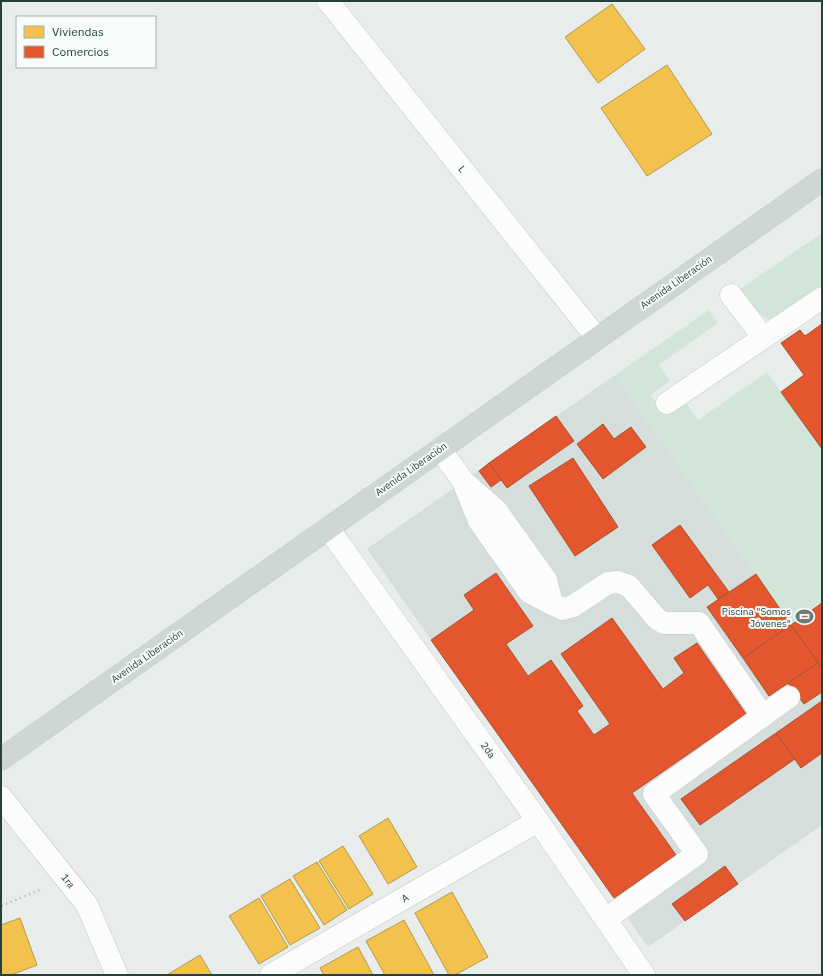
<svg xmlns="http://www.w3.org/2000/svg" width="823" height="976" viewBox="0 0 823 976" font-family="'IBM Plex Sans',sans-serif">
<rect width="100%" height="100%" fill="#e8edeb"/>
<polygon fill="#d6dedb" points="615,375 822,668 822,825 648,947 367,549"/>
<g fill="#d1e6d8">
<polygon points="822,233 822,287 778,318 768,319 758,313 740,289"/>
<polygon points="709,310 718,323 659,365 670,381 651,395 665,415 685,401 698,420 767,372 822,449 822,668 615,375"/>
</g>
<g fill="#f2c14e" stroke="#b49b48">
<polygon points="612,4 645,49 598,83 565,37"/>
<polygon points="667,65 712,134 647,176 601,108"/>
<polygon points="388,818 417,867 388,884 359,836"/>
<polygon points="343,846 373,894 349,909 319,861"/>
<polygon points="317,862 347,910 324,925 293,876"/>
<polygon points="290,879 320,928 290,945 261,896"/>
<polygon points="452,892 488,957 455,975 449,975 415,913"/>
<polygon points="259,898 288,947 259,964 229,916"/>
<polygon points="20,918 37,965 11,975 1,975 1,925"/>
<polygon points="404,920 434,975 385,975 366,941"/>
<polygon points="358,947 373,975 324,975 320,968"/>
<polygon points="200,955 212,975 167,975"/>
</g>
<g fill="#e4572e" stroke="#aa5132">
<polygon points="822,324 822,449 781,392 804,375 781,343 800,330 805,336"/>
<polygon points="556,416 574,441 507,488 489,463"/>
<polygon points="603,424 614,439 631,427 646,447 603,479 577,444"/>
<polygon points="573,458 618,527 575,556 529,486"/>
<polygon points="489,463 501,480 491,487 479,471"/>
<polygon points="680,525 729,592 718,599 708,585 690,598 652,545"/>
<polygon points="496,573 533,626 506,644 528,676 551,660 583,706 577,711 594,735 610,724 561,654 612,618 663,689 684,673 674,658 697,643 746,714 632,793 676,855 614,898 431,640 474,610 464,595"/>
<polygon points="756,574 791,625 743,658 707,607"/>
<polygon points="822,603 822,668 791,625"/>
<polygon points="791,625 818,663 769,696 743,658"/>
<polygon points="818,663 822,668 822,692 804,704 788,683"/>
<polygon points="822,701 822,753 801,768 776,733"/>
<polygon points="776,733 795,759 700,825 681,799"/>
<polygon points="725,866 738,884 685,921 672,904"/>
</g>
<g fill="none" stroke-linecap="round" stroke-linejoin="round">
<defs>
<g id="minor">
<polyline points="328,1 597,338"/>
<polyline points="731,295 763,337"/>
<polyline points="667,403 822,298"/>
<polyline points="440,449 463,481 496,510 546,580 552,604 529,592 479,521 463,481"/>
<polyline points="328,528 538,821 644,975"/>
<polyline points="552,604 563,609 573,606 608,583 618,582 629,586 657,619 664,623 699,623 763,716"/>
<polyline points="1,797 87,905 117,975"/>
<polyline points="606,919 697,854 654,794 789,697"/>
<polyline points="271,975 538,821"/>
</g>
<polyline id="major" points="1,759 822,180"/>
</defs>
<use href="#minor" stroke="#c5cac8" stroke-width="23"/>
<use href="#major" stroke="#c3ccc9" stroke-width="23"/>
<polyline stroke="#c3ccca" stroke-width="2.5" stroke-dasharray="2 3" stroke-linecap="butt" points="1,906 42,889"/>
<use href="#minor" stroke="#fcfcfc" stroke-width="22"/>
<use href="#major" stroke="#cfd7d5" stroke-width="22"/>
</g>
<defs>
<symbol id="stadium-bare" viewBox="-9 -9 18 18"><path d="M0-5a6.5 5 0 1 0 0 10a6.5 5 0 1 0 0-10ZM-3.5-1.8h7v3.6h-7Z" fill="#697e78" stroke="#f7fbf9" stroke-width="2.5" paint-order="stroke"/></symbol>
</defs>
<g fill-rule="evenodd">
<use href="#stadium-bare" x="792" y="604" width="25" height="25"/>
</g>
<g text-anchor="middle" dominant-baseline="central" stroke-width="4" stroke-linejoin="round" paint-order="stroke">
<g font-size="10" fill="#24423a" stroke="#f7fbf9">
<text transform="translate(462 169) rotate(51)">L</text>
<text transform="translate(676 282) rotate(-35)">Avenida Liberación</text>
<text transform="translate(411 469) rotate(-35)">Avenida Liberación</text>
<text transform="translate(147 656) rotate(-35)">Avenida Liberación</text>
<text transform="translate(488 750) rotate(54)">2da</text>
<text transform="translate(68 881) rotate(52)">1ra</text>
<text transform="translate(405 898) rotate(-30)">A</text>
</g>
<g font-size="10" fill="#24423a" stroke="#f7fbf9" text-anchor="end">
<text x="791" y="611">Piscina "Somos<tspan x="791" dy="12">Jóvenes"</tspan></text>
</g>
</g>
<rect width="823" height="976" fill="none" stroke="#24423a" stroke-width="4"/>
<rect x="16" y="16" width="140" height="52" fill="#f7fbf9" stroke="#a3b1ad"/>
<rect x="24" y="26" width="20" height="12" fill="#f2c14e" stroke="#a3b1ad"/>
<text x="52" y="36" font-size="12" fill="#24423a">Viviendas</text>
<rect x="24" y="46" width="20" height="12" fill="#e4572e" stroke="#a3b1ad"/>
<text x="52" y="56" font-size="12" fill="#24423a">Comercios</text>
</svg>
